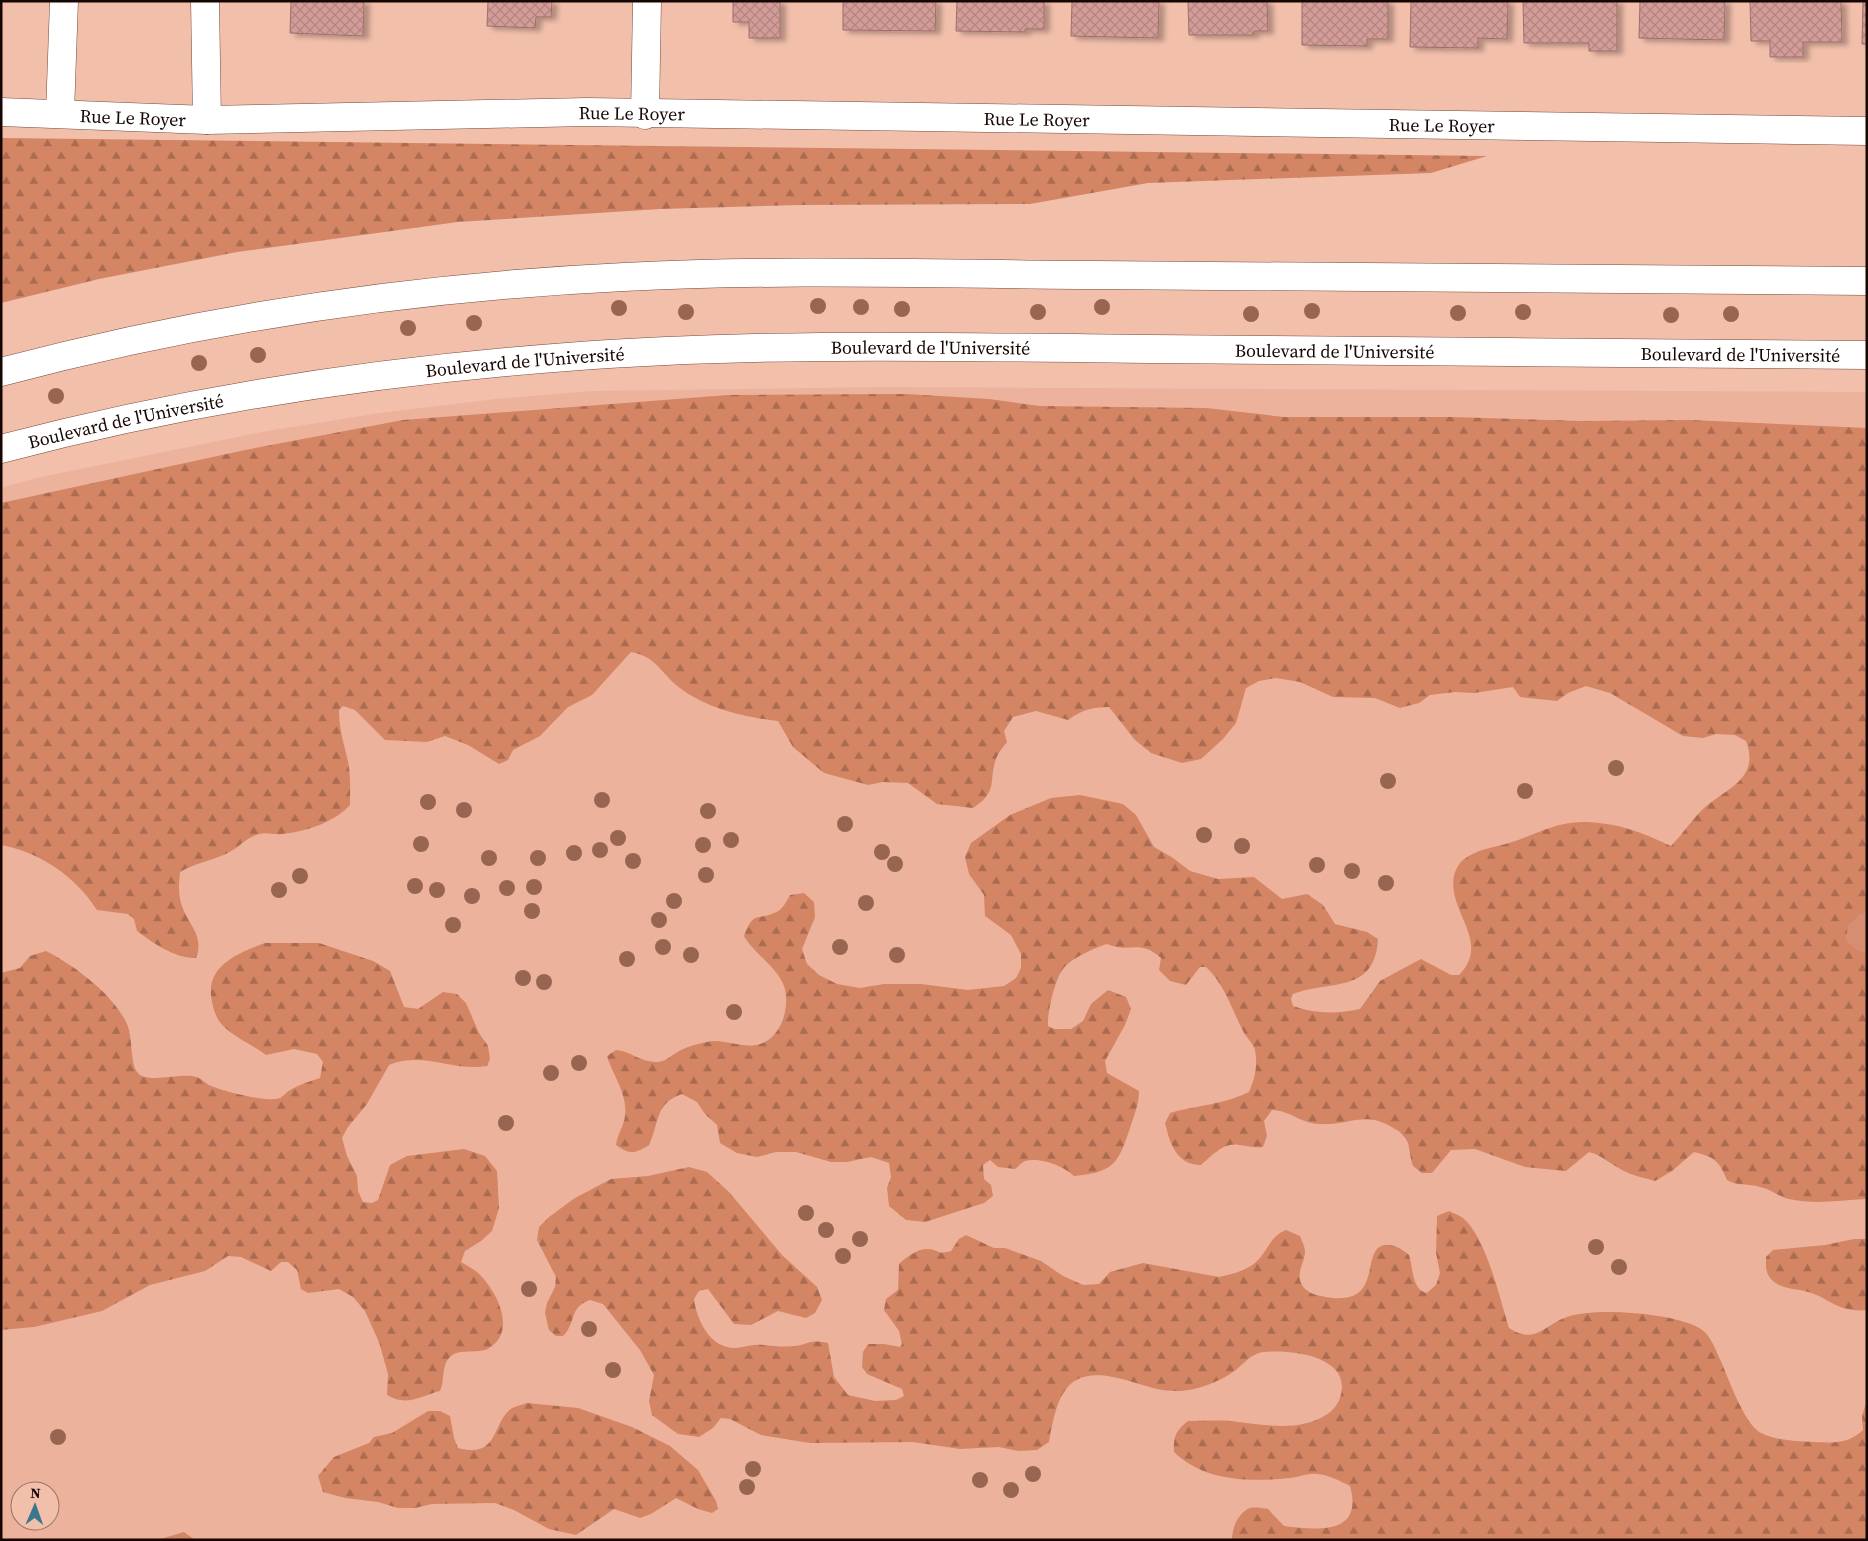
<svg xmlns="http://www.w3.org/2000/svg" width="1868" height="1541" viewBox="0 0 1868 1541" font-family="'Source Serif 4',serif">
<defs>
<pattern id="forest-firs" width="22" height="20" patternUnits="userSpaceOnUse" patternTransform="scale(1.25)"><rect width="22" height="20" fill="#d38564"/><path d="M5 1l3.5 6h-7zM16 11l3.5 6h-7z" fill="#aa6b50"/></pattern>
<pattern id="building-cross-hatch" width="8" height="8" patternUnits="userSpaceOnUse" patternTransform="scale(1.25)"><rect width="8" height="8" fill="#d29c98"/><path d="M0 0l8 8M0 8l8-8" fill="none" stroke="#b48581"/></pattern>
<filter id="shadow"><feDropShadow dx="5.5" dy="3" stdDeviation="2.5" flood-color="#0004"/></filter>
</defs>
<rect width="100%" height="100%" fill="#f2bfab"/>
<path fill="#edb29c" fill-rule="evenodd" d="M884 387 1867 392V1540H1V488L36 478 267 431 380 413 496 399 591 391ZM20 1491H50V1521H20Z"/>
<polygon fill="#d58e71" points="1867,913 1867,952 1858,950 1846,940 1848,926 1860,915"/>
<g fill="url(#forest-firs)">
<polygon points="1,138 1487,156 1431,173 1148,183 1030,204 800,205 660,209 458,222 237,252 99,279 1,303"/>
<path d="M906 394 989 399 1039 406 1206 408 1284 417H1452L1582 421 1691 420 1867 428V913L1860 915 1848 926 1846 940 1858 950 1867 952V1199C1840 1200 1815 1205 1789 1199 1779 1197 1771 1189 1760 1187 1747 1183 1740 1187 1727 1180 1719 1160 1714 1157 1694 1152L1672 1171 1655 1181C1641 1177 1629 1175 1617 1167 1606 1161 1603 1156 1589 1152L1566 1171 1525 1167 1475 1149 1451 1150 1432 1173H1422L1413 1166C1410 1158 1410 1150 1408 1143 1406 1138 1400 1131 1395 1129 1365 1109 1349 1126 1320 1124 1299 1123 1292 1111 1272 1110L1264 1121 1267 1136 1263 1147C1253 1148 1249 1146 1239 1145 1223 1142 1212 1156 1201 1165 1177 1165 1170 1144 1165 1123L1170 1113C1198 1105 1222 1105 1249 1092 1255 1078 1258 1065 1255 1050 1253 1043 1246 1037 1243 1031 1231 1008 1225 985 1206 967H1200L1186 985 1170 981 1159 970 1161 958C1139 938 1130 954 1107 944 1095 948 1071 958 1063 969 1055 979 1047 1013 1048 1026L1054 1029H1071L1083 1021 1091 1004 1108 990 1126 997 1131 1009 1125 1025 1105 1061 1107 1073 1139 1091C1139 1105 1134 1115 1130 1128 1118 1164 1114 1172 1074 1176 1064 1166 1039 1157 1025 1161 1022 1162 1018 1167 1015 1169L998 1167 990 1160 983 1165 984 1179 991 1185 993 1196 984 1203 925 1222 906 1220 889 1206 887 1188 891 1177 889 1163 871 1157 847 1162H831L796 1152H776L757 1157 737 1153 720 1143 717 1125 705 1114 697 1102 682 1094C654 1104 660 1122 649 1145 634 1154 631 1155 616 1145 617 1135 624 1126 625 1116 628 1094 613 1076 607 1056L616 1050C631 1051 641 1063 658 1062 666 1062 674 1053 681 1050 689 1046 698 1044 707 1042 722 1038 740 1048 756 1045 781 1041 791 1007 784 986 776 965 754 954 744 936 754 910 756 921 774 913 783 910 786 902 790 895L804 893 814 902 815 917 802 949 807 964 819 975 837 984 860 988 884 984H921L968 990 1004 986 1016 978 1021 968V954L1011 935 985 916 984 895 969 874 965 857 971 843 1010 815 1051 798 1080 795 1123 804 1136 815 1154 847 1173 858 1190 871 1218 879 1254 877 1282 899 1307 894 1323 905 1335 924 1367 932 1378 939C1375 994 1330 980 1293 994L1291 999 1293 1006C1316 1014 1337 1014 1360 1009L1380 981 1421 959 1451 975H1459C1492 941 1447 912 1454 876 1455 871 1459 863 1463 860 1477 849 1492 848 1509 843 1535 835 1557 821 1585 822 1619 823 1641 832 1671 846 1682 835 1690 822 1701 811 1723 789 1761 781 1746 741L1735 735 1716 734 1703 738 1683 736 1610 693 1586 686 1568 693 1557 701 1520 697 1513 687 1474 693 1455 692 1430 695 1419 703 1400 708 1375 698 1333 697 1300 682 1276 678 1259 681 1246 688 1236 723 1223 739 1201 759 1182 763 1151 753 1135 740 1109 707C1092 707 1082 710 1068 720L1036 711 1013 717 1004 731 1007 742C1003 747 998 753 996 759 988 782 999 791 973 808L937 804 908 783 883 782 868 785 824 773 793 747 778 721C743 717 704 708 676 685 659 670 656 657 631 652L592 695 568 707 540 736 513 750 508 760 499 764 468 745 445 736 427 742 385 740 355 710 343 706 339 710C339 727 343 741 347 757 351 772 350 789 350 805 335 822 305 832 282 834 274 835 266 832 259 834 248 837 242 844 233 850 217 860 197 862 180 872 179 882 178 893 181 903 187 924 205 935 196 958 176 959 153 943 137 931L134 919 128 914 97 910C76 877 40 852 1 845V503L245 450 403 420 728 395Z"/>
<path d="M265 943H319L373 961 390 971 404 1007 418 1009 443 992 457 994 466 1003 479 1033 488 1046 490 1059 487 1066C452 1072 424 1051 389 1065L367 1104 348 1127 342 1138 347 1156 357 1176 358 1191 363 1202 372 1203 378 1200 390 1165 407 1156 464 1149 485 1156 497 1171 499 1208 492 1231 481 1241 465 1251 461 1262C466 1265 472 1268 477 1272 496 1289 518 1331 489 1348 478 1355 458 1347 449 1358 441 1367 445 1381 440 1391 420 1396 407 1407 387 1395L388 1374 379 1342 365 1311 353 1297 339 1289 308 1293 301 1289 297 1270 288 1262H281L271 1271 241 1257 228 1256 205 1271 150 1285 102 1311 34 1327 1 1330V973L20 968 30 956 46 951C74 965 114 995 127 1024 133 1038 130 1062 137 1072 146 1085 182 1072 196 1077 201 1078 205 1083 209 1085 221 1091 268 1103 280 1098 284 1096 287 1091 292 1089 301 1084 311 1081 320 1078L323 1062 317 1054 294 1049 266 1055C252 1044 230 1036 219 1021 214 1013 212 1004 211 995 208 964 241 952 265 943Z"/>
<path d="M689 1167 707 1172 729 1192 782 1255 817 1287 822 1300 815 1313 806 1318 778 1311 751 1325 734 1324 708 1289 699 1291 694 1299C697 1321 710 1348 735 1348 742 1348 748 1345 755 1345 768 1344 780 1348 794 1346 811 1344 807 1339 828 1343L834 1377 848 1395 875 1401 896 1400 904 1396 902 1389 867 1374 862 1367 863 1352 868 1344H884L900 1347 902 1344 899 1331 884 1310 886 1299 898 1290 899 1264C907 1257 916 1249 928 1249 940 1250 936 1255 951 1251L959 1239 966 1235 994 1248H1005L1041 1261 1063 1276 1083 1285 1099 1284 1110 1272 1143 1263 1219 1277C1230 1275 1248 1270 1256 1262 1268 1251 1270 1236 1286 1230L1300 1236C1302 1241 1305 1247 1305 1251 1305 1263 1295 1273 1302 1285 1305 1291 1314 1295 1321 1296 1384 1310 1361 1255 1381 1246 1392 1242 1401 1249 1409 1255 1413 1267 1412 1291 1427 1293L1436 1285 1440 1273 1436 1253 1437 1216 1449 1211C1453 1213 1459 1215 1463 1218 1486 1237 1500 1299 1509 1328 1536 1345 1542 1326 1567 1317 1595 1307 1675 1313 1701 1329 1710 1335 1715 1348 1719 1357 1728 1376 1743 1423 1761 1433 1778 1441 1796 1441 1813 1442 1832 1443 1849 1444 1863 1430L1862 1416 1867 1400V1540H1232C1232 1528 1238 1513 1250 1508 1255 1507 1263 1508 1268 1509L1284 1526C1316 1530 1364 1536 1350 1486 1340 1481 1329 1475 1317 1474 1309 1473 1299 1477 1290 1478 1250 1482 1205 1482 1174 1452 1173 1437 1176 1430 1188 1421 1202 1421 1216 1420 1230 1421 1261 1424 1297 1433 1326 1415 1334 1410 1339 1403 1341 1394 1350 1356 1291 1349 1264 1352 1250 1353 1242 1367 1230 1374 1216 1383 1197 1390 1180 1391 1162 1392 1147 1386 1129 1381 1069 1363 1058 1389 1049 1442L1037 1450 1018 1451 999 1447 960 1449 913 1442 810 1443 761 1435 730 1419 721 1418 713 1428 699 1437 678 1434 652 1415 649 1401 654 1375 640 1350 603 1304 590 1300C568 1308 577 1322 563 1336H556L549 1330 545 1313 547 1303 555 1287 556 1277 537 1240 539 1227 549 1217 575 1198 611 1179 648 1176Z"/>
<path d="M1854 1239H1867V1310C1858 1311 1851 1310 1843 1308 1831 1304 1821 1295 1808 1292 1796 1288 1781 1290 1771 1279 1765 1272 1766 1266 1766 1257L1773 1250 1825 1245Z"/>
<path d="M527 1403 578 1408 632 1427 670 1446 698 1470 716 1501 718 1509 712 1513 698 1509 676 1498 651 1514 640 1518 614 1509 576 1535 549 1529 514 1510 495 1503 432 1504 415 1508H398L378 1502 345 1498 323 1492 318 1476 334 1457 369 1443 374 1437 392 1433 428 1411H440L450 1416 454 1438 458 1448C500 1459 491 1423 512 1408 516 1406 522 1405 527 1403Z"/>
<polygon points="184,1532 195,1540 157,1540"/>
</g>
<g fill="url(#building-cross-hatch)" stroke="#a06d6a" filter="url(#shadow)">
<polygon points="291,1 364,1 363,36 290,33"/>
<polygon points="488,1 552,1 551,17 536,17 535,28 487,26"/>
<polygon points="733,1 780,1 780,38 749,38 749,22 733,22"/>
<polygon points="843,1 936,1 935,31 843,30"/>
<polygon points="957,1 1044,1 1044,29 1025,29 1025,32 956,31"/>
<polygon points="1072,1 1159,1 1158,38 1071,36"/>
<polygon points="1188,1 1267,1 1268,31 1254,31 1253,35 1189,35"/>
<polygon points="1302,1 1388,1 1388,39 1367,39 1367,46 1302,45"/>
<polygon points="1411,1 1508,1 1507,39 1478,38 1478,48 1410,47"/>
<polygon points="1523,1 1617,1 1617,51 1589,51 1589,43 1524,43"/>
<polygon points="1640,1 1725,1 1724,40 1639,38"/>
<polygon points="1750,1 1841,1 1842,42 1803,42 1803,57 1770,57 1770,41 1751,41"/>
<polygon points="1863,1 1867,1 1867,44 1862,44"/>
</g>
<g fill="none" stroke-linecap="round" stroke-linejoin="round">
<defs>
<g id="minor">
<polyline points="205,1 207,120"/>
<path id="s1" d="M1 112 207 120 587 112 1867 131"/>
<polyline points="60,113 64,1"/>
<polyline points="645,115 647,1"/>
</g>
<g id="secondary">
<path d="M1 372C204 318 415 287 624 277 781 269 938 274 1095 275 1352 277 1609 279 1867 281"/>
<path id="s2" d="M1 449C186 400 377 371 567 357 761 342 957 347 1151 349 1390 351 1628 353 1867 355"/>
</g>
</defs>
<use href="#minor" stroke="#744937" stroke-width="29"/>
<use href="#secondary" stroke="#744937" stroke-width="29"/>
<use href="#minor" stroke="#fff" stroke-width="28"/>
<use href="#secondary" stroke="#fff" stroke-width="28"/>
</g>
<g fill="#986650">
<circle cx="818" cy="306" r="8"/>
<circle cx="861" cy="307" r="8"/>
<circle cx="1102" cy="307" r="8"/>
<circle cx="619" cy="308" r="8"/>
<circle cx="902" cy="309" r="8"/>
<circle cx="1312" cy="311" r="8"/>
<circle cx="686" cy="312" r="8"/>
<circle cx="1038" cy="312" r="8"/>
<circle cx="1523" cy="312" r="8"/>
<circle cx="1458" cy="313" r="8"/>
<circle cx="1251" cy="314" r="8"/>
<circle cx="1731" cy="314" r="8"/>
<circle cx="1671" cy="315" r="8"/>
<circle cx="474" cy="323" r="8"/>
<circle cx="408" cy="328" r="8"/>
<circle cx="258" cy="355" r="8"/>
<circle cx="199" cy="363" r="8"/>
<circle cx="56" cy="396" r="8"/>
<circle cx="1616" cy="768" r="8"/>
<circle cx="1388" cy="781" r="8"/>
<circle cx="1525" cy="791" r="8"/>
<circle cx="602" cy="800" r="8"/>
<circle cx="428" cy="802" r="8"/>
<circle cx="464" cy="810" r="8"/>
<circle cx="708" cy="811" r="8"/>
<circle cx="845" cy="824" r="8"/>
<circle cx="1204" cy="835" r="8"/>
<circle cx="618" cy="838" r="8"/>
<circle cx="731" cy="840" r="8"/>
<circle cx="421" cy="844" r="8"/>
<circle cx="703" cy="845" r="8"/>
<circle cx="1242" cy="846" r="8"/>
<circle cx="600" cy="850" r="8"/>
<circle cx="882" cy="852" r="8"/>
<circle cx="574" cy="853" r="8"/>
<circle cx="489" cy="858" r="8"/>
<circle cx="538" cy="858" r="8"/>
<circle cx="633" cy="861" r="8"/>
<circle cx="895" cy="864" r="8"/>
<circle cx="1317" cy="865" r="8"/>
<circle cx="1352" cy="871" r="8"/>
<circle cx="706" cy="875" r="8"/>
<circle cx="300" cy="876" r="8"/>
<circle cx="1386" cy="883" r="8"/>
<circle cx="415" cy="886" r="8"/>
<circle cx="534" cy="887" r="8"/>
<circle cx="507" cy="888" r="8"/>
<circle cx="279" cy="890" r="8"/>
<circle cx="437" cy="890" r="8"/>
<circle cx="472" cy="896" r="8"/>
<circle cx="674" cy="901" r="8"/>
<circle cx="866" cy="903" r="8"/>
<circle cx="532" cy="911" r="8"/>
<circle cx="659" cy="920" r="8"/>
<circle cx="453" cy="925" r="8"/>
<circle cx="663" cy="947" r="8"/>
<circle cx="840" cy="947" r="8"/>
<circle cx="691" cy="955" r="8"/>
<circle cx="897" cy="955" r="8"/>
<circle cx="627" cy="959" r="8"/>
<circle cx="523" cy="978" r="8"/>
<circle cx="544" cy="982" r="8"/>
<circle cx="734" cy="1012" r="8"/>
<circle cx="579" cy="1063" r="8"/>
<circle cx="551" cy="1073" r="8"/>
<circle cx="506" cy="1123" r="8"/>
<circle cx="806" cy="1213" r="8"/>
<circle cx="826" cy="1230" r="8"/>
<circle cx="860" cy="1239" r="8"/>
<circle cx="1596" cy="1247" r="8"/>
<circle cx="843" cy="1256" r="8"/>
<circle cx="1619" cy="1267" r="8"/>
<circle cx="529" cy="1289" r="8"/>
<circle cx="589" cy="1329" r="8"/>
<circle cx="613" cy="1370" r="8"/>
<circle cx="58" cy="1437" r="8"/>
<circle cx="753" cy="1469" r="8"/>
<circle cx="1033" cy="1474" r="8"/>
<circle cx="980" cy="1480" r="8"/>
<circle cx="747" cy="1487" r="8"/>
<circle cx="1011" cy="1490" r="8"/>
</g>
<g text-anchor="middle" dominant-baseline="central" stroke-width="4" stroke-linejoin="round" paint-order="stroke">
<g font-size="18" fill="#160602" stroke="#f2bfab">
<text stroke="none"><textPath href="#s1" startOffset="631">Rue Le Royer</textPath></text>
<text stroke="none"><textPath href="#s1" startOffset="132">Rue Le Royer</textPath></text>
<text stroke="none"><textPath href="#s1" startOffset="1036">Rue Le Royer</textPath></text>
<text stroke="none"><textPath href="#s1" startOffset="1441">Rue Le Royer</textPath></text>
<text stroke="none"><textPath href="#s2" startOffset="938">Boulevard de l'Université</textPath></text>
<text stroke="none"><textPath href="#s2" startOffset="1342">Boulevard de l'Université</textPath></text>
<text stroke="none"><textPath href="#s2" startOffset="1748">Boulevard de l'Université</textPath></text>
<text stroke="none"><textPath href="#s2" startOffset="532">Boulevard de l'Université</textPath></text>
<text stroke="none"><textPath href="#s2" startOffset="128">Boulevard de l'Université</textPath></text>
</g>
</g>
<rect width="1868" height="1541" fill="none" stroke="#160602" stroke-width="5"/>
<g transform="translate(35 1506) rotate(2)"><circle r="24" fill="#f2bfab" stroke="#9a7567"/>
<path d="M0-4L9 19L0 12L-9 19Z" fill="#39778c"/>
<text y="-8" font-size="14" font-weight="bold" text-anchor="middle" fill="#160602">N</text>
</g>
</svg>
